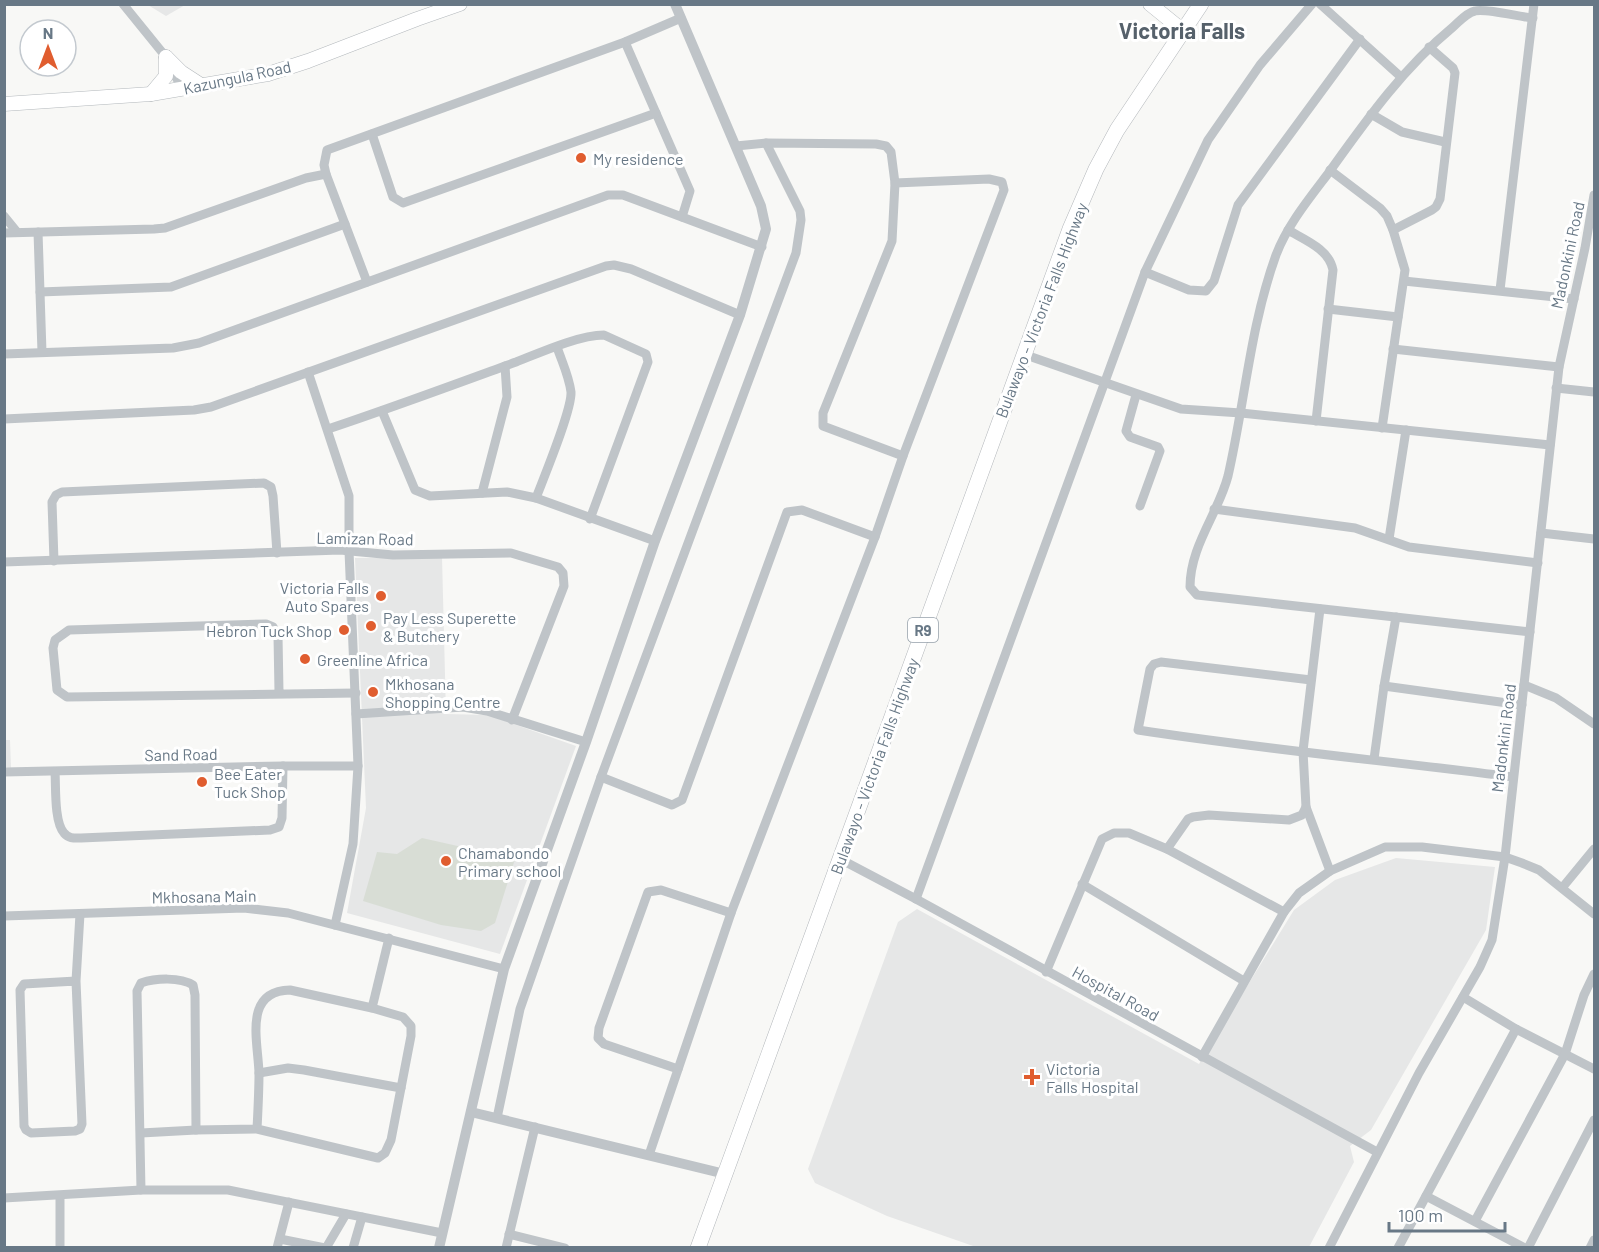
<svg xmlns="http://www.w3.org/2000/svg" width="1599" height="1252" viewBox="0 0 1599 1252" font-family="Barlow,sans-serif">
<rect width="100%" height="100%" fill="#f8f8f6"/>
<g fill="#e6e7e7">
<polygon points="148,5 185,5 166,16"/>
<polygon points="442,557 446,714 488,715 576,746 500,954 347,913 366,808 355,558"/>
<polygon points="5,740 10,740 11,768 5,767"/>
<polygon points="1396,858 1495,867 1486,930 1371,1130 1350,1146 1354,1162 1309,1247 976,1247 887,1216 815,1183 808,1169 898,922 917,909 1199,1064 1294,910 1335,880"/>
</g>
<polygon fill="#d8ddd5" points="422,838 515,859 495,923 481,931 441,925 363,901 377,852 397,854"/>
<g fill="none" stroke-linecap="round" stroke-linejoin="round">
<defs>
<g id="primary">
<polyline points="1150,4 1182,30"/>
<polyline points="166,57 181,72 201,85"/>
<polyline points="151,94 166,76 166,57"/>
<polyline points="4,104 151,94 268,74 308,61 417,19 460,4"/>
</g>
<polyline id="trunk" points="698,1248 1070,229 1096,169 1117,130 1201,4"/>
</defs>
<use href="#primary" stroke="#b3b8bc" stroke-width="15"/>
<use href="#trunk" stroke="#b3b7bb" stroke-width="16"/>
<g stroke="#bfc4c8" stroke-width="9">
<polyline points="123,4 166,57 182,89"/>
<polyline points="1320,4 1401,77"/>
<polyline points="625,42 690,191 682,217"/>
<polyline points="1371,114 1402,132 1445,142"/>
<polyline points="372,134 393,197 403,203 656,113"/>
<polyline points="736,146 766,143 876,144 886,146 891,152 895,183 892,241 823,413 823,426 903,456"/>
<polyline points="1330,170 1380,208 1387,216 1393,230 1405,270 1382,428"/>
<polyline points="4,216 17,232"/>
<path d="M1288 230C1305 240 1329 249 1333 270L1316 421"/>
<polyline points="1393,230 1432,210 1436,207 1440,199 1455,73 1453,68 1429,47"/>
<polyline points="38,232 42,352"/>
<polyline points="4,233 154,229 165,228 306,178 326,174"/>
<polyline points="1145,272 1189,290 1206,291 1214,281 1238,205 1360,39"/>
<polyline points="1404,281 1574,299"/>
<polyline points="367,282 326,174 324,165 327,150 625,42 681,18"/>
<polyline points="1500,290 1534,4"/>
<polyline points="40,292 171,287 345,224"/>
<polyline points="1328,309 1398,317"/>
<polyline points="1393,349 1559,367"/>
<polyline points="4,354 173,348 199,343 608,195 623,195 762,247"/>
<polyline points="1023,354 1181,409 1241,413 1550,445"/>
<polyline points="308,372 349,496 349,551 358,766 353,844 335,925"/>
<polyline points="1556,388 1594,392"/>
<polyline points="1136,395 1126,431 1130,437 1158,447 1160,451 1140,506"/>
<polyline points="382,411 415,490 430,496 507,492 536,498 655,541"/>
<polyline points="4,419 194,410 211,407 606,266 614,265 631,269 740,315"/>
<path d="M328 429C391 408 453 385 516 362 539 353 579 335 604 335L646 354 648 362 590 519"/>
<polyline points="482,493 507,397 505,366"/>
<path d="M536 498C544 477 572 410 571 392 569 376 562 362 557 347"/>
<polyline points="1214,509 1355,528 1409,547 1538,563"/>
<polyline points="1541,533 1594,539"/>
<polyline points="1389,539 1406,430"/>
<polyline points="54,561 52,502 56,495 62,492 264,483 271,487 273,496 277,553"/>
<polyline points="4,562 340,550 393,555 511,553 558,567 563,573 564,586 512,720"/>
<polyline points="1320,609 1303,751 1306,807 1330,871"/>
<path d="M1530 632 1197 595 1190 587C1190 546 1218 514 1228 476 1245 402 1250 327 1276 255 1287 226 1308 200 1327 175 1365 122 1402 69 1453 27 1459 22 1466 13 1475 11 1485 8 1520 17 1533 18"/>
<path d="M1311 680 1161 662 1154 664 1150 669 1138 730C1262 749 1388 761 1513 777"/>
<polyline points="1524,685 1556,698 1594,724"/>
<polyline points="1384,686 1522,705"/>
<polyline points="279,692 278,636 273,627 266,624 69,630 55,640 53,648 57,690 67,697 356,693"/>
<polyline points="356,714 463,707 487,711 586,742"/>
<polyline points="1374,759 1384,686 1396,617"/>
<polyline points="4,772 283,766 358,766"/>
<path d="M55 772C56 787 54 822 64 833 69 839 75 838 81 838L270 830 279 827 282 818 283 766"/>
<polyline points="601,777 672,805 682,800 787,512 802,510 875,537"/>
<polyline points="1167,849 1188,819 1193,817 1209,815 1289,820 1302,815 1306,807"/>
<polyline points="840,859 916,899 1377,1152"/>
<polyline points="1082,884 1244,981"/>
<polyline points="1562,888 1594,849"/>
<polyline points="916,899 1145,272 1208,140 1260,65 1312,4"/>
<polyline points="4,916 244,908 288,913 504,969"/>
<polyline points="1046,972 1102,839 1114,833 1129,833 1167,849 1284,912"/>
<polyline points="76,981 24,984 20,990 24,1126 26,1130 31,1133 75,1131 80,1129 82,1124 76,981 80,914"/>
<polyline points="1463,997 1516,1029 1594,1069"/>
<polyline points="372,1008 389,938"/>
<polyline points="1202,1057 1284,912 1299,893 1330,871 1385,847 1422,847 1505,857 1522,863 1539,870 1594,914"/>
<polyline points="678,1069 604,1044 598,1038 599,1028 648,892 661,890 731,913"/>
<polyline points="259,1073 288,1068 304,1070 401,1088"/>
<polyline points="497,1118 520,1009 601,777 796,253 801,220 800,211 766,143"/>
<path d="M141 1133 196 1130 257 1129 378 1158 385 1153 391 1140 411 1036V1026L403 1017 372 1008 290 990C243 991 258 1041 259 1073 259 1091 258 1110 257 1129"/>
<polyline points="649,1155 731,913 875,537 903,456 1004,190 1002,182 989,179 895,183"/>
<path d="M141 1190 137 991 141 983C156 978 180 977 193 985L195 995 196 1130"/>
<polyline points="60,1196 60,1248"/>
<polyline points="1426,1196 1525,1248"/>
<polyline points="4,1198 141,1190 228,1190 442,1233"/>
<polyline points="1475,1221 1565,1054 1584,995 1594,974"/>
<polyline points="509,1234 565,1248"/>
<polyline points="280,1239 325,1248"/>
<polyline points="277,1248 289,1202"/>
<polyline points="326,1248 346,1214"/>
<polyline points="353,1248 362,1217"/>
<polyline points="506,1248 535,1127"/>
<polyline points="1329,1248 1419,1073 1480,967 1492,940 1505,857 1559,367 1585,248 1594,195"/>
<polyline points="1398,1248 1516,1029"/>
<polyline points="1528,1248 1594,1120"/>
<polyline points="1590,1248 1594,1240"/>
</g>
<g stroke="#bfc4c8" stroke-width="10">
<polyline points="471,1112 725,1174"/>
<polyline points="439,1248 504,969 586,742 655,541 740,315 766,229 761,206 675,4"/>
</g>
<use href="#primary" stroke="#fff" stroke-width="14"/>
<use href="#trunk" stroke="#fff" stroke-width="15"/>
</g>
<g fill="#e05d2f" stroke="#fff" stroke-width="2">
<circle cx="581" cy="158" r="6"/>
<circle cx="381" cy="596" r="6"/>
<circle cx="371" cy="626" r="6"/>
<circle cx="344" cy="630" r="6"/>
<circle cx="305" cy="659" r="6"/>
<circle cx="373" cy="692" r="6"/>
<circle cx="202" cy="782" r="6"/>
<circle cx="446" cy="861" r="6"/>
<path d="M1029 1068h6v6h6v6h-6v6h-6v-6h-6v-6h6z"/>
</g>
<g text-anchor="middle" dominant-baseline="central" stroke-width="6" stroke-linejoin="round" paint-order="stroke">
<rect fill="#fff" stroke="#95a0aa" stroke-width="1.5" x="908" y="618" width="30" height="24" rx="4.5"/>
<g font-size="15" font-weight="bold" fill="#687886">
<text x="923" y="630">R9</text>
</g>
<g font-size="16" fill="#687886" stroke="#fff">
<text transform="translate(237 77) rotate(-12)">Kazungula Road</text>
<text transform="translate(1567 255) rotate(-78)">Madonkini Road</text>
<text transform="translate(1041 310) rotate(-69)">Bulawayo - Victoria Falls Highway</text>
<text transform="translate(365 538) rotate(1)">Lamizan Road</text>
<text transform="translate(1503 738) rotate(-83)">Madonkini Road</text>
<text transform="translate(181 754) rotate(-1)">Sand Road</text>
<text transform="translate(874 766) rotate(-70)">Bulawayo - Victoria Falls Highway</text>
<text transform="translate(204 896) rotate(-1)">Mkhosana Main</text>
<text transform="translate(1116 993) rotate(29)">Hospital Road</text>
</g>
<g font-size="16" fill="#687886" stroke="#fff" text-anchor="start">
<text x="593" y="158">My residence</text>
<text x="369" y="587" text-anchor="end">Victoria Falls<tspan x="369" dy="18">Auto Spares</tspan></text>
<text x="383" y="617">Pay Less Superette<tspan x="383" dy="18">&amp; Butchery</tspan></text>
<text x="332" y="630" text-anchor="end">Hebron Tuck Shop</text>
<text x="317" y="659">Greenline Africa</text>
<text x="385" y="683">Mkhosana<tspan x="385" dy="18">Shopping Centre</tspan></text>
<text x="214" y="773">Bee Eater<tspan x="214" dy="18">Tuck Shop</tspan></text>
<text x="458" y="852">Chamabondo<tspan x="458" dy="18">Primary school</tspan></text>
<text x="1046" y="1068">Victoria<tspan x="1046" dy="18">Falls Hospital</tspan></text>
</g>
<g font-size="22" font-weight="bold" fill="#56616b" stroke="#fff">
<text x="1182" y="30">Victoria Falls</text>
</g>
</g>
<rect width="1599" height="1252" fill="none" stroke="#687886" stroke-width="12"/>
<g transform="translate(48 48)"><circle r="28" fill="#ffffff" stroke="#c3c9cf" stroke-width="1.5"/>
<path d="M0-4.5L10 22L0 15L-10 22Z" fill="#e05d2f"/>
<text y="-9" font-size="16" font-weight="bold" text-anchor="middle" fill="#687886">N</text>
</g>
<path d="M1389 1222v9h116v-9" fill="none" stroke="#687886" stroke-width="3"/>
<text x="1398" y="1222" font-size="18" fill="#687886" stroke="#ffffff" stroke-width="4.5" paint-order="stroke">100 m</text>
</svg>
